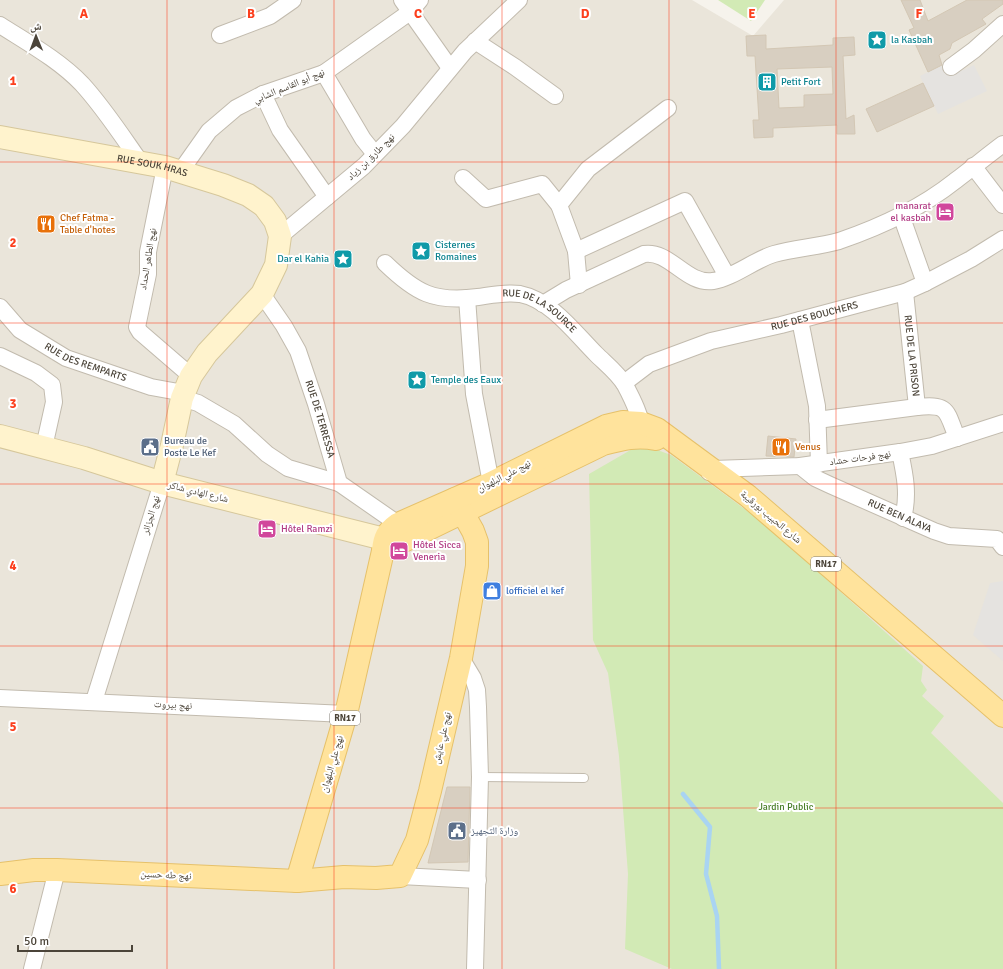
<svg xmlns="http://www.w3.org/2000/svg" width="1003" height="969" viewBox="0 0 1003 969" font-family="Signika,'Noto Naskh Arabic',sans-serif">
<rect width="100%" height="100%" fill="#f6f3ec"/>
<polygon fill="#eae5da" points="0,0 692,0 753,36 784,0 1003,0 1003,969 0,969"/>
<g fill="#d2eab5">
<polygon points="718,0 765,0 751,21"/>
<polygon points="641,444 671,455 765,524 923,666 921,681 927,690 922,696 944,716 931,733 1003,803 1003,969 672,969 625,949 628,874 619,756 608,673 593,640 589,474"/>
</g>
<g fill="#e5e3e0">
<polygon points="953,60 959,72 974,65 987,91 938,114 920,76"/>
<polygon points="1003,581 1003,661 973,635 990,583"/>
</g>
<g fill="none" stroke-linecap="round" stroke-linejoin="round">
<polyline stroke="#a9d4f2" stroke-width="4.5" points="683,794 710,827 706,874 717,916 719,969"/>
</g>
<g fill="#d8cfc1" stroke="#d3c7b4" fill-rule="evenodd">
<polygon points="901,0 920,0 928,21 967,0 1003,0 1003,4 982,19 986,24 952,43 950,49 939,55 942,65 928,72 909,30 914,28"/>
<path d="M766 35V49L833 45V38L854 37 855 55 843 56 846 119 854 115 855 134H837V125L773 128V137L754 138 753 120H759L755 56H747L746 36ZM832 67 833 94 804 95V107L779 108 777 69Z"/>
<polygon points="923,83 934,106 877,132 866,109"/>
<polygon points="768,436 796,439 794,457 766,456"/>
<polygon points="447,787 470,787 468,862 428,863"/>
</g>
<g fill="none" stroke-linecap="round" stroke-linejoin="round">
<defs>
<polyline id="lane" points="480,777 584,778"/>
<g id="street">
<polyline points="402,0 450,68"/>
<path d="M0 25C28 43 59 60 82 84 104 108 122 136 141 163"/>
<polyline points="220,35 270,16 293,0"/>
<polyline points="475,41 515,67 555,96"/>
<polyline points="951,67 974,50 1003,24"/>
<polyline points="324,73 363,139 375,154"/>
<polyline points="263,94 280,130 327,197"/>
<polyline points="973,166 1003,205"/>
<polyline points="165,167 148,252 148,274 137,327 140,332 191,376"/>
<polyline points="180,172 209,131 236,108 263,94 324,73 410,12 420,0"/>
<polyline points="463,178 486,199 542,184 559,205 576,251 579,285"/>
<polyline points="559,205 588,169 668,108"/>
<polyline points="901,215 925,283"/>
<polyline points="280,236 364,166 403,126 465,51 519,0"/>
<polyline points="576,251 685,201 727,276"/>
<path id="s1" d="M385 263C416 293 434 303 478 297 492 295 505 292 520 294 551 300 575 333 596 354 605 363 618 373 625 385 633 400 641 416 643 433"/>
<path id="s2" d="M905 292 917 407C949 404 946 410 957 438"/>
<path id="s3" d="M262 294 284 326 298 351 316 404 339 483 398 524"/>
<polyline points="467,298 474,394 491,483"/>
<path d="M543 304 566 290 644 254C670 250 686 285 713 281 733 278 754 260 774 254 795 248 818 247 839 241 880 227 921 208 955 181 971 169 987 156 1003 144"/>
<path id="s4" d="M0 307 20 330 66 358 151 387 184 393"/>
<polyline points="800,320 817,406 819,464"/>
<polyline points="0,356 36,373 52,385 54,402 44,447"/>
<path id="s5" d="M624 383 649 364 711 341 781 325 905 292 925 283 971 259 1003 239"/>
<polyline points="182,398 198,403 234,424 267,454 288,468 339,483"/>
<polyline points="817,420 917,407"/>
<path d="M900 452C905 475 909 495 903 518"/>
<path id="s6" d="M800 466 815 478 830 485 934 531 949 536 997 539 1003 547"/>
<polyline points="709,472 713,469 800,466 900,452 932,446 1003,423"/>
<polyline points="461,658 473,678 477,690 478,707 480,777 475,969"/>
<polyline points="0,698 346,714"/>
<polyline points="94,701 162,483"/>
<polyline points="400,876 478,880"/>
<polyline points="32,969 57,870"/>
</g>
<g id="secondary">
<path id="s7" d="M0 137 165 167 223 185 248 195 264 206 275 221 280 236 276 265 262 294 207 353 191 376 182 398 172 445 162 483"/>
<polyline points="0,436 84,458 162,483 384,539 397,545"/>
</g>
<g id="primary">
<path d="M383 551 603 444C622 439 637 435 656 439"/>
<polyline points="0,874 34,870 57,870 297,881 344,877 376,878 400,876 417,840 430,791 461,658 477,566 477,542 473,531 455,499"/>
<path d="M297 881 346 714 383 551C384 538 387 532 398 524L491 483 606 426 623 422 641 423 657 429 748 496 1003 716"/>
</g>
</defs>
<use href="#lane" stroke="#c2bbae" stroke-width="10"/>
<use href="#street" stroke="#c2bbae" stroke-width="18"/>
<use href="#secondary" stroke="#d6c79b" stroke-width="24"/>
<use href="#primary" stroke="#e6c16a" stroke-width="24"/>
<use href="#lane" stroke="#fff" stroke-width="8"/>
<use href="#street" stroke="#fff" stroke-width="16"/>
<use href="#secondary" stroke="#fff3cd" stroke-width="22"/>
<use href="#primary" stroke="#ffe39c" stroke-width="22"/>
</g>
<path fill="none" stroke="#fc3f1d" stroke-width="1" stroke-opacity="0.55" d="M167 0V969M334 0V969M502 0V969M669 0V969M836 0V969M0 162H1003M0 323H1003M0 484H1003M0 646H1003M0 808H1003"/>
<defs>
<symbol id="sight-square" viewBox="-11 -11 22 22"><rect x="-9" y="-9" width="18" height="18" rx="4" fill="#0f9aa8" stroke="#fff"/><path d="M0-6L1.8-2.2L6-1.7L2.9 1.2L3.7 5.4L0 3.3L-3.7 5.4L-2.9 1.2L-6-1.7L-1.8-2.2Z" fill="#fff"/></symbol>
<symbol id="building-square" viewBox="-11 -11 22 22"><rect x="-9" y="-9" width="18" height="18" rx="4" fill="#0f9aa8" stroke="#fff"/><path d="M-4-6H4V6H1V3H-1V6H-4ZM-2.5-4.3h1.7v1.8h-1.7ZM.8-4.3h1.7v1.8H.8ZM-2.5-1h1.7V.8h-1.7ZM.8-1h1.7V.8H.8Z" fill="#fff"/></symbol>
<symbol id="hotel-square" viewBox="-11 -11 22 22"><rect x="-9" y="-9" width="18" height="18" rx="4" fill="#d1479c" stroke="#fff"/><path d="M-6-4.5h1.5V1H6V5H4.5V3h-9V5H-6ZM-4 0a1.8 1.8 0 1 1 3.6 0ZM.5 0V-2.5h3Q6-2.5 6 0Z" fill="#fff"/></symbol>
<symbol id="restaurant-square" viewBox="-11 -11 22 22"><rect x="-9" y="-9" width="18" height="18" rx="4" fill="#e8710a" stroke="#fff"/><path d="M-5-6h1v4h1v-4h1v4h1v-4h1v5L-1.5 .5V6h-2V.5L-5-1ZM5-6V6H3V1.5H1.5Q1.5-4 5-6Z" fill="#fff"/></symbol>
<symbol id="civic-square" viewBox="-11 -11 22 22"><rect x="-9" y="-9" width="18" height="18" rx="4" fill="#5c6f8a" stroke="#fff"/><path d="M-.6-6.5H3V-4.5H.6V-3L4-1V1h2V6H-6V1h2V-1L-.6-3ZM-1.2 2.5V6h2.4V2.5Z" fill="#fff"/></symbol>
<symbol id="shop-square" viewBox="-11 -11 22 22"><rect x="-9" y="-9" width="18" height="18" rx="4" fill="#3f7fe0" stroke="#fff"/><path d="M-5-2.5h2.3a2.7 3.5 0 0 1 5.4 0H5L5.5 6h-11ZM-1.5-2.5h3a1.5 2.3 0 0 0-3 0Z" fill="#fff"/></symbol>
</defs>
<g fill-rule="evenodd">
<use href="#sight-square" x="866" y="29" width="22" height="22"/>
<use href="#building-square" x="756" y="71" width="22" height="22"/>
<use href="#hotel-square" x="934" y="201" width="22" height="22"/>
<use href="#restaurant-square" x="35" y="213" width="22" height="22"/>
<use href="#sight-square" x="410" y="240" width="22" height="22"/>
<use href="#sight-square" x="332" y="248" width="22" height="22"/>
<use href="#sight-square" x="406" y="369" width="22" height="22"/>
<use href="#civic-square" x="139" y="436" width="22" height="22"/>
<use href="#restaurant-square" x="770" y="436" width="22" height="22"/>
<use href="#hotel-square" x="256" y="518" width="22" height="22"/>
<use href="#hotel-square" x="388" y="540" width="22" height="22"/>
<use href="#shop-square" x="481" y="580" width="22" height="22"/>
<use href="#civic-square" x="446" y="820" width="22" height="22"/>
</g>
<g text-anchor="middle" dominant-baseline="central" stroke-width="4" stroke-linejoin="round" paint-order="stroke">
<g fill="#fff" stroke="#817c74" stroke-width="1">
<rect x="811" y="557" width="30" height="14" rx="3"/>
<rect x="330" y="711" width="30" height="14" rx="3"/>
</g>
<g font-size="9" font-weight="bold" fill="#4b4439">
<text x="826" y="564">RN17</text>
<text x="345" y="718">RN17</text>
</g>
<g font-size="10" fill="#0d838f" stroke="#fff" text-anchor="start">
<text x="891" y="40">la Kasbah</text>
<text x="781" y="82">Petit Fort</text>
<text x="435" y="245">Cisternes<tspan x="435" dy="12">Romaines</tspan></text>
<text x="329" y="259" text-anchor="end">Dar el Kahia</text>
<text x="431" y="380">Temple des Eaux</text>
</g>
<g font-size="10" fill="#4b4439" stroke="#fff">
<text transform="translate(289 86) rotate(-22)">نهج أبو القاسم الشابي</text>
<text transform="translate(371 157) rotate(-44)">نهج طارق بن زياد</text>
<text stroke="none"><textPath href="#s7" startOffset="155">RUE SOUK HRAS</textPath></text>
<text transform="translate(148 259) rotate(-81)">نهج الطاهر الحداد</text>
<text stroke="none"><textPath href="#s1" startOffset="171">RUE DE LA SOURCE</textPath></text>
<text stroke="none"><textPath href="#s5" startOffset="204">RUE DES BOUCHERS</textPath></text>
<text stroke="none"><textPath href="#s2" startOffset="64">RUE DE LA PRISON</textPath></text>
<text stroke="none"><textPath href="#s4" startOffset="104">RUE DES REMPARTS</textPath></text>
<text stroke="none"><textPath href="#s3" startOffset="139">RUE DE TERRESSA</textPath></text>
<text transform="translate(860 458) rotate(-8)">نهج فرحات حشاد</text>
<text transform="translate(504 476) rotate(-27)">نهج علي البلهوان</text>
<text transform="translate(198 492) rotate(14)">شارع الهادي شاكر</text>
<text transform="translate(151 515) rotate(-73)">نهج الجزائر</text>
<text stroke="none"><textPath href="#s6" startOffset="112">RUE BEN ALAYA</textPath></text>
<text transform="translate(771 517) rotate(40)">شارع الحبيب بورقيبة</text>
<text transform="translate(173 705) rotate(3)">نهج بيروت</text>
<text transform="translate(442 738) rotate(-77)">نهج علي عايش</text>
<text transform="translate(332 764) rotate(-74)">نهج علي البلهوان</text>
<text transform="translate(166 875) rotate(3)">نهج طه حسين</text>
</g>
<g font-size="10" fill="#b23c85" stroke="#fff" text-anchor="start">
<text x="931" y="206" text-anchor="end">manarat<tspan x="931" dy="12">el kasbah</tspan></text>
<text x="281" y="529">Hôtel Ramzi</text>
<text x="413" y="545">Hôtel Sicca<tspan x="413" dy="12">Veneria</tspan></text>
</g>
<g font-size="10" fill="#c56008" stroke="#fff" text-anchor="start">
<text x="60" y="218">Chef Fatma -<tspan x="60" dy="12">Table d'hotes</tspan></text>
<text x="795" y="447">Venus</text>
</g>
<g font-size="10" fill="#4e5e75" stroke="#fff" text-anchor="start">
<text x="164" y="441">Bureau de<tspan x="164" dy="12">Poste Le Kef</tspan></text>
<text x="471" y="831">وزارة التجهيز</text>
</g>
<g font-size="10" fill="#366cbe" stroke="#fff" text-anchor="start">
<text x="506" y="591">lofficiel el kef</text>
</g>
<g font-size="10" fill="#4a7f2a" stroke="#fff">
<text x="786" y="807">Jardin Public</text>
</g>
</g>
<g font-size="13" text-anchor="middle" font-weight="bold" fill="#fc3f1d" stroke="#fff" stroke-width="4" stroke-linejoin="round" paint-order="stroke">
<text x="84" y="18">A</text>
<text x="251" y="18">B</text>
<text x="418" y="18">C</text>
<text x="585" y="18">D</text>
<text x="752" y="18">E</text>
<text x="919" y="18">F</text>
<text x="13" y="85">1</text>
<text x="13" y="247">2</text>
<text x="13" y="408">3</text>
<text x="13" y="570">4</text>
<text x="13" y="731">5</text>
<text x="13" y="893">6</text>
</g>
<g transform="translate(36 36) rotate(359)" stroke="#ffffff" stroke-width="3" paint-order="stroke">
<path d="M0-3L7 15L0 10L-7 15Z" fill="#4b4439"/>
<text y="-6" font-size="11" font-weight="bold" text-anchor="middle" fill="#4b4439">ش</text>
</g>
<path d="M18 945v6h114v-6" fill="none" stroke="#4b4439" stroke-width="2"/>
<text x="24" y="945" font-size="12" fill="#4b4439" stroke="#ffffff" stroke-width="3" paint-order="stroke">50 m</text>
</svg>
